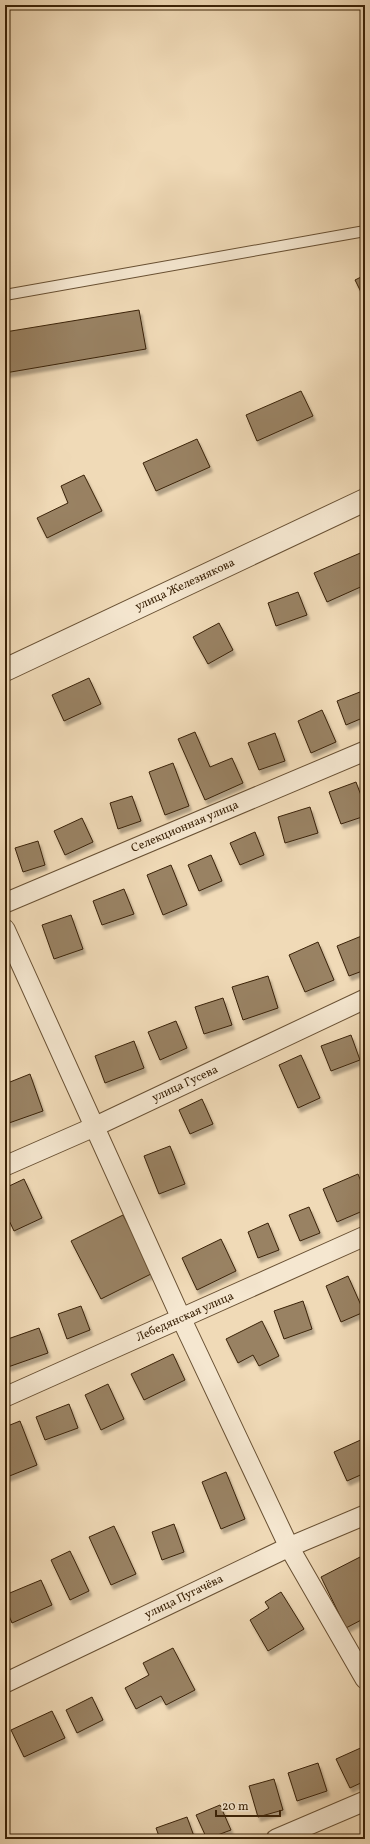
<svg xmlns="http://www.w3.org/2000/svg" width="370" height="1844" viewBox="0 0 370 1844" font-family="Vollkorn,serif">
<defs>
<filter id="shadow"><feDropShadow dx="2.5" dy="4.5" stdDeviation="1" flood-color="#0004"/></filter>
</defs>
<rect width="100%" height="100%" fill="#f0dab7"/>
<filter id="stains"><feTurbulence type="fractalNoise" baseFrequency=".005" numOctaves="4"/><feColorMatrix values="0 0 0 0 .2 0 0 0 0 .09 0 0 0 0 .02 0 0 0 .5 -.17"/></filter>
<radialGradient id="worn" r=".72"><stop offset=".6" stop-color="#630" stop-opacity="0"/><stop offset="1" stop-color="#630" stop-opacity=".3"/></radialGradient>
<g fill="#998263" stroke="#3a2207" filter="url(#shadow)">
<polygon points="365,275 365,300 355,280"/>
<polygon points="139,310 146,349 5,373 5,332"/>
<polygon points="301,391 313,416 257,441 246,415"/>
<polygon points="197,439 210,467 156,491 143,463"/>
<polygon points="84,475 102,511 47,538 37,518 68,503 61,486"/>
<polygon points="365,551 365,585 327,602 314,573"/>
<polygon points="298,592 307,615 276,626 268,603"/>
<polygon points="219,623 233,650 208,664 193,637"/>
<polygon points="89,678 101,704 64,721 52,695"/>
<polygon points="365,690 365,717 346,725 337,701"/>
<polygon points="322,710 336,742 311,753 298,721"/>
<polygon points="195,732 210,767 232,758 243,783 205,800 178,739"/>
<polygon points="275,733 285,761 259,770 248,743"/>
<polygon points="173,763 189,806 165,815 149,772"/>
<polygon points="356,782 365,806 365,816 341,824 329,792"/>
<polygon points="132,796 141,821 118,829 110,803"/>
<polygon points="310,807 318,833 285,843 278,817"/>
<polygon points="82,818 93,842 65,855 54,831"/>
<polygon points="255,832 264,855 240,865 230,843"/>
<polygon points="38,841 45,865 23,872 15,848"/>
<polygon points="211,855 222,881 199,891 188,865"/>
<polygon points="171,865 187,905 163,915 147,875"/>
<polygon points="124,889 134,914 102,925 93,901"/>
<polygon points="71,915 83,949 54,959 42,925"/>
<polygon points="364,935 365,970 349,976 337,946"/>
<polygon points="318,942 334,980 305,992 289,955"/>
<polygon points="268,976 278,1008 243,1020 232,987"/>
<polygon points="223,998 232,1025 204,1034 195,1007"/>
<polygon points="176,1021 187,1048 160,1060 148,1032"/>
<polygon points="351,1035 360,1060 331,1071 321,1046"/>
<polygon points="134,1041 144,1068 105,1083 95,1056"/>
<polygon points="301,1055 320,1098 298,1108 279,1065"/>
<polygon points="30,1074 43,1111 9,1123 5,1112 5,1084"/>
<polygon points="202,1099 213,1124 190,1134 179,1110"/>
<polygon points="170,1146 185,1184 159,1194 144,1156"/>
<polygon points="358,1174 365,1191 365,1210 337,1222 323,1189"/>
<polygon points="24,1179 42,1218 14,1231 5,1212 5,1188"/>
<polygon points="309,1207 320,1233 300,1241 289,1215"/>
<polygon points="123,1215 153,1273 101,1299 71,1241"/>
<polygon points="268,1223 279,1250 258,1258 248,1232"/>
<polygon points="221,1239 236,1271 197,1290 182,1258"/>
<polygon points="348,1276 364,1312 341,1322 326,1286"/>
<polygon points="303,1301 312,1329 284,1339 274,1311"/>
<polygon points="81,1306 90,1330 67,1339 58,1314"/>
<polygon points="262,1321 279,1356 259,1366 253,1355 238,1363 226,1339"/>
<polygon points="39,1328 48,1353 8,1367 5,1357 5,1340"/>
<polygon points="173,1354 185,1380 144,1400 131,1374"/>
<polygon points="108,1384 124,1419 101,1430 85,1395"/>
<polygon points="69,1404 78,1428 45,1440 36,1417"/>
<polygon points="20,1421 37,1465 7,1477 5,1473 5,1427"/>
<polygon points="365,1438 365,1473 347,1481 334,1452"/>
<polygon points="226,1472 245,1519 221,1529 202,1482"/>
<polygon points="174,1524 184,1552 162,1560 152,1532"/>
<polygon points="114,1526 136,1574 111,1585 89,1537"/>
<polygon points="70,1551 89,1591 70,1600 51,1560"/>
<polygon points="362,1556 365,1562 365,1588 361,1590 365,1597 365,1618 346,1628 321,1577"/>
<polygon points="41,1580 52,1605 12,1623 5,1606 5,1595"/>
<polygon points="281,1592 304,1629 268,1651 250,1620 269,1608 265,1602"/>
<polygon points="173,1648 195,1690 166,1705 161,1696 136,1709 125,1688 149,1675 143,1663"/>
<polygon points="92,1697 103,1720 77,1733 66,1710"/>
<polygon points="52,1711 65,1738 24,1757 11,1730"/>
<polygon points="365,1746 365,1781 350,1788 336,1759"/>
<polygon points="318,1763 327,1791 297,1801 288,1773"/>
<polygon points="274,1779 283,1810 258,1817 249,1786"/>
<polygon points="220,1805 231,1830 207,1839 196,1815"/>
<polygon points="187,1817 195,1839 160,1839 156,1828"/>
</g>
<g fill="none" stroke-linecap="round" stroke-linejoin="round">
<defs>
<polyline id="service" points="5,295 365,231"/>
<g id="minor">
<polyline points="5,903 365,751"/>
<polyline points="5,929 181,1318 289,1547 365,1679"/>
<polyline points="5,1166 94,1127 365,999"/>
<polyline points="5,1397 365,1236"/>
<polyline points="5,1683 289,1547 365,1515"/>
<polyline points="276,1839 365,1801"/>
</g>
<polyline id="tertiary" points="5,670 365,500"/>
</defs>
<use href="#service" stroke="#685033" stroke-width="12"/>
<use href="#minor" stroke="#685033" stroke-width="21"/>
<use href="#tertiary" stroke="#685033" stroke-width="24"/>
<use href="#service" stroke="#f5e7d0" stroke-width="10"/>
<use href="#minor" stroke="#f5e7d0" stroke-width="19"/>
<use href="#tertiary" stroke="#f5e7d0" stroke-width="22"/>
</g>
<g text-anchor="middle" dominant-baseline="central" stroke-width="4" stroke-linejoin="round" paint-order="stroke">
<g font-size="12" fill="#3a2207" stroke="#f5e7d0">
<text transform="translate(185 585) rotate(-25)">улица Железнякова</text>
<text transform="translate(185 827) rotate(-23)">Селекционная улица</text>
<text transform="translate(185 1084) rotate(-25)">улица Гусева</text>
<text transform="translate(185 1317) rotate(-24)">Лебедянская улица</text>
<text transform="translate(184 1597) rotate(-26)">улица Пугачёва</text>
</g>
</g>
<rect width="370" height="1844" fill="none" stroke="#f0dab7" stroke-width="20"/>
<rect x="6" y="6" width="358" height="1832" fill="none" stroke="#3a2207" stroke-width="2"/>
<rect x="10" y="10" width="350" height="1824" fill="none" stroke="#3a2207"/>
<path d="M216 1810v6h64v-6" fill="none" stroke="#3a2207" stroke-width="2"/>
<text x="222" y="1810" font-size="12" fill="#3a2207" stroke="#f5e7d0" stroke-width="3" paint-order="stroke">20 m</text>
<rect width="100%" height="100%" filter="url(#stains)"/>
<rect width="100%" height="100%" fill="url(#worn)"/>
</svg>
